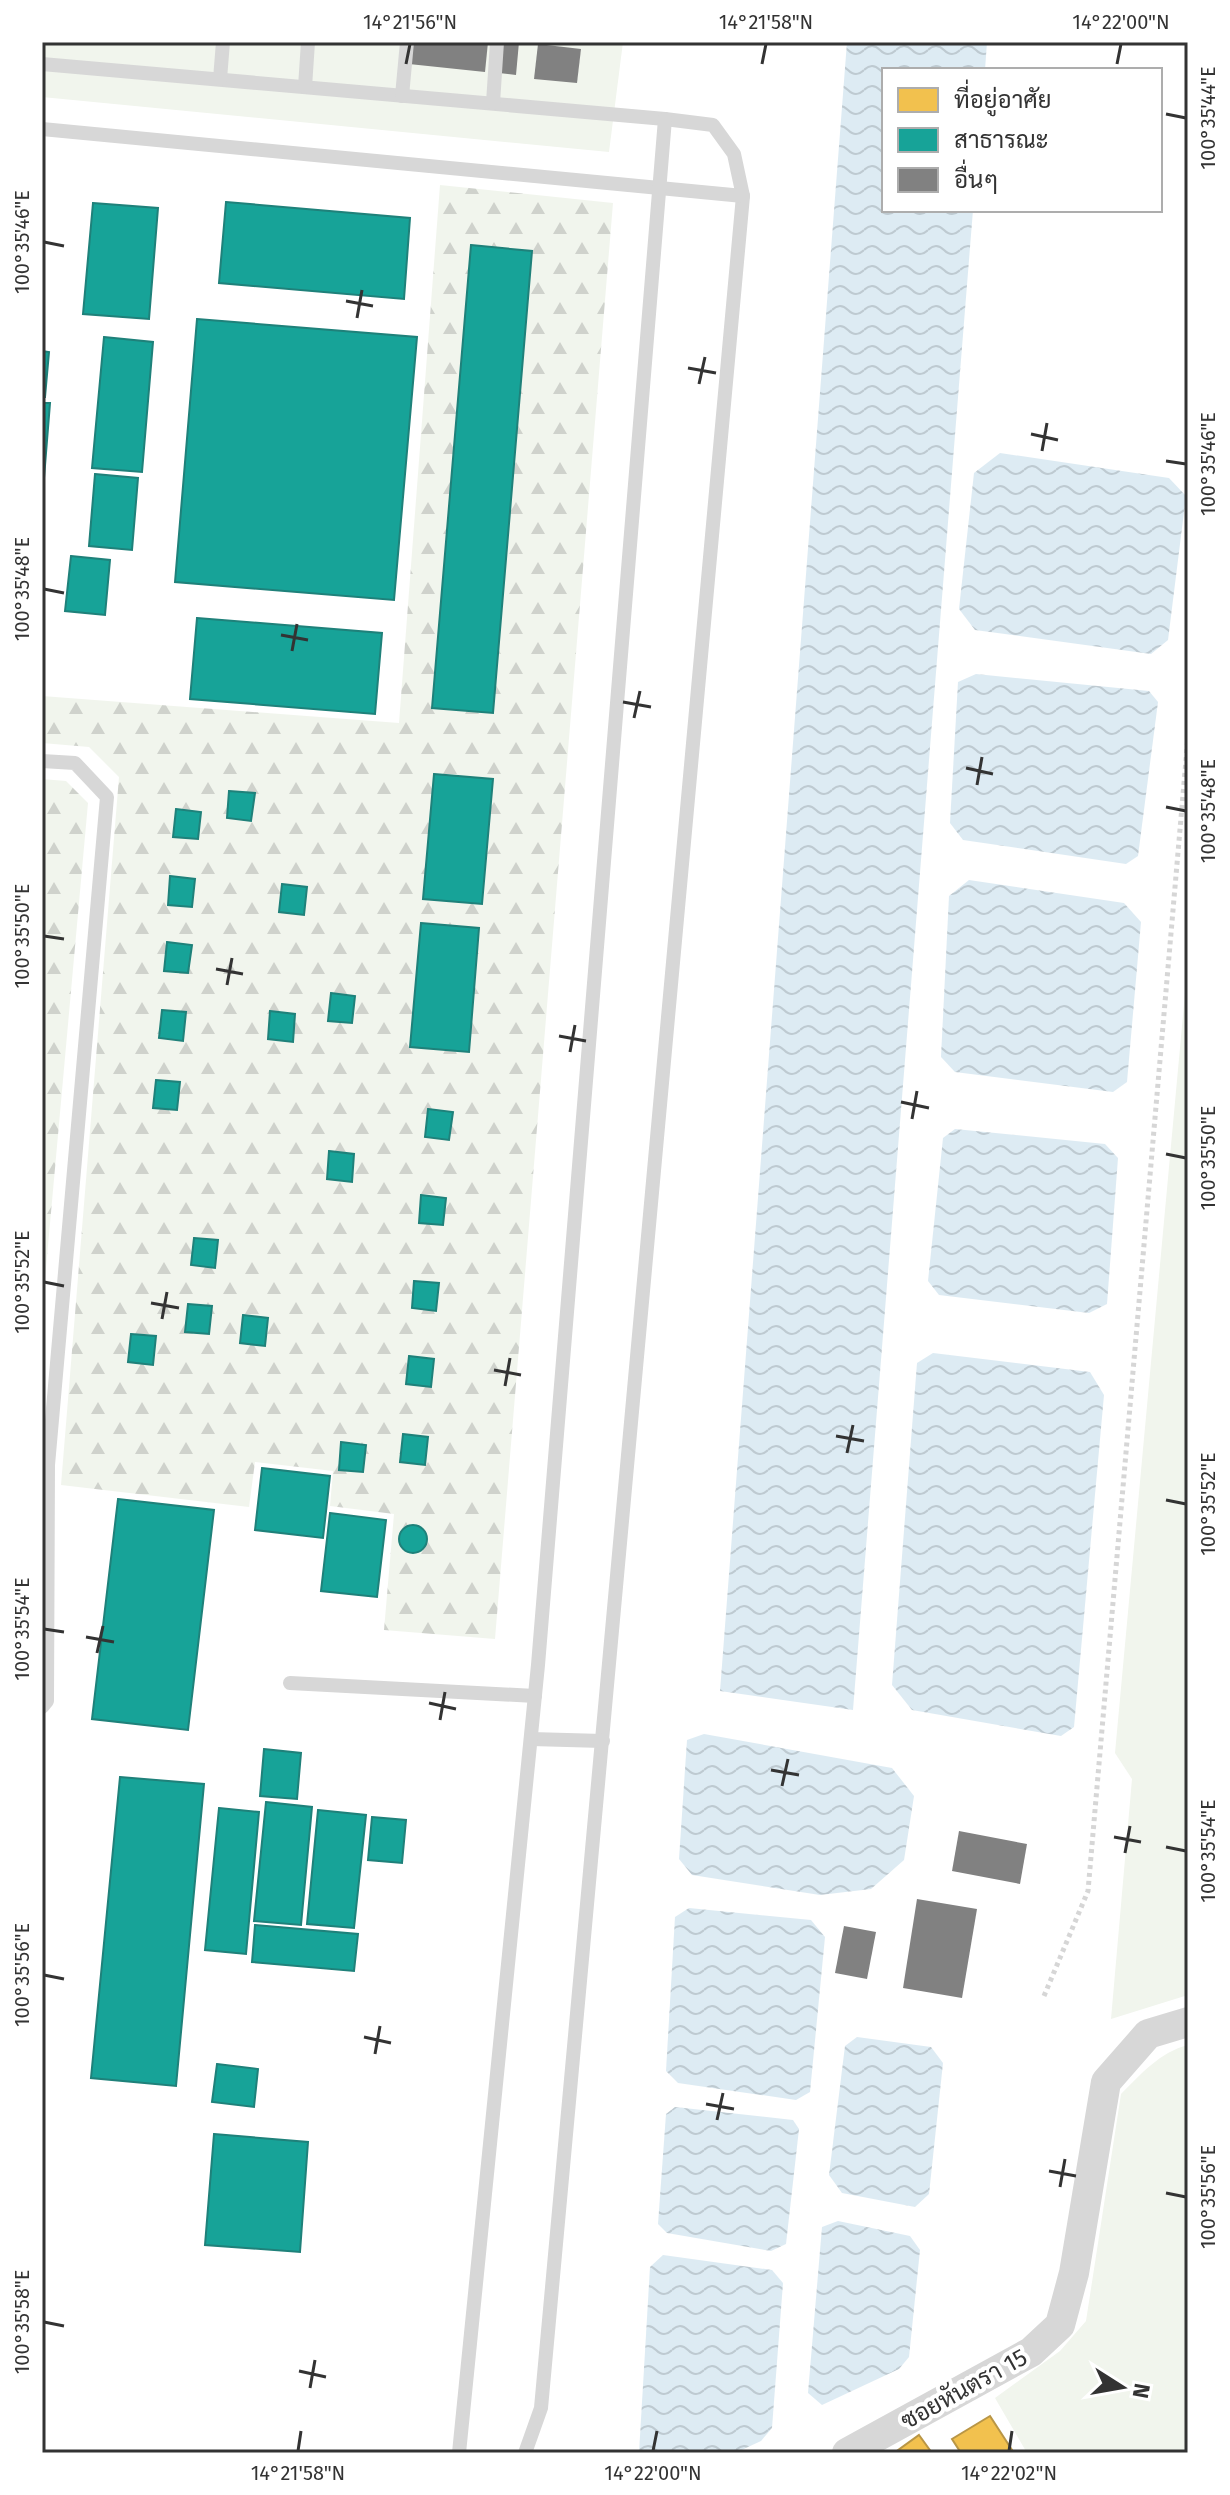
<svg xmlns="http://www.w3.org/2000/svg" width="1230" height="2495" viewBox="0 0 1230 2495" font-family="'Fira Sans',Sarabun,sans-serif">
<defs>
<pattern id="forest-firs" width="22" height="20" patternUnits="userSpaceOnUse" patternTransform="scale(2)"><rect width="22" height="20" fill="#f1f5ed"/><path d="M5 1l3.5 6h-7zM16 11l3.5 6h-7z" fill="#cfd2cc"/></pattern>
<pattern id="water-waves" width="16" height="10" patternUnits="userSpaceOnUse" patternTransform="scale(2)"><rect width="16" height="10" fill="#ddebf3"/><path d="M0 5q4-4 8 0t8 0" fill="none" stroke="#becad1"/></pattern>
</defs>
<rect width="100%" height="100%" fill="#fff"/>
<g fill="#f1f5ed">
<polygon points="42,42 623,42 609,152 42,97"/>
<polygon points="1188,961 1188,1995 1111,2019 1132,1779 1115,1753"/>
<path d="M1188 2045V2453H1027L995 2398 1060 2351 1086 2321 1121 2094C1141 2074 1160 2052 1188 2045Z"/>
</g>
<g fill="url(#forest-firs)">
<polygon points="440,185 613,203 495,1639 384,1630 394,1514 330,1506 333,1471 255,1462 249,1507 61,1485 119,777 89,747 42,743 42,696 399,723"/>
<polygon points="42,779 66,781 88,803 42,1312"/>
</g>
<g fill="url(#water-waves)">
<polygon points="847,42 987,42 985,70 884,70 884,210 973,210 853,1710 720,1691"/>
<polygon points="1000,453 1169,478 1186,496 1168,640 1151,654 975,630 959,609 974,473"/>
<polygon points="976,674 1149,691 1158,702 1138,856 1126,864 963,840 950,823 958,682"/>
<polygon points="969,880 1124,903 1141,922 1127,1082 1113,1092 955,1072 941,1057 949,896"/>
<polygon points="955,1129 1105,1144 1118,1158 1107,1304 1089,1313 939,1295 928,1281 943,1138"/>
<polygon points="933,1353 1090,1372 1104,1395 1074,1727 1061,1736 912,1710 892,1685 917,1363"/>
<polygon points="704,1734 892,1768 914,1796 904,1860 871,1889 820,1895 692,1875 679,1859 687,1740"/>
<polygon points="689,1908 811,1920 825,1937 810,2092 796,2100 678,2083 666,2071 675,1917"/>
<polygon points="857,2037 931,2047 943,2063 929,2194 915,2207 842,2193 829,2175 845,2046"/>
<polygon points="675,2107 793,2120 799,2129 786,2244 771,2251 667,2233 658,2224 666,2114"/>
<polygon points="838,2221 910,2236 920,2250 909,2357 899,2369 822,2405 808,2393 822,2227"/>
<polygon points="663,2255 772,2270 783,2283 772,2428 761,2441 735,2453 639,2453 650,2267"/>
</g>
<g fill="#f2c14e" stroke="#b99646" stroke-width="2">
<polygon points="990,2416 1014,2453 961,2453 952,2439"/>
<polygon points="919,2435 932,2453 894,2453"/>
</g>
<g fill="#17a398" stroke="#1f817a" stroke-width="2">
<polygon points="226,202 410,218 404,299 219,283"/>
<polygon points="93,203 158,208 149,319 83,314"/>
<polygon points="471,245 532,251 493,713 432,708"/>
<polygon points="197,319 417,337 394,600 175,582"/>
<polygon points="104,337 153,342 142,472 92,468"/>
<polygon points="42,351 49,352 45,397 42,397"/>
<polygon points="42,403 50,403 42,503"/>
<polygon points="95,474 138,478 132,550 89,546"/>
<polygon points="71,556 110,560 105,615 65,611"/>
<polygon points="197,618 382,633 375,714 190,699"/>
<polygon points="434,774 493,779 482,904 423,899"/>
<polygon points="229,791 255,793 251,821 227,818"/>
<polygon points="176,809 201,812 198,839 173,837"/>
<polygon points="170,876 195,879 192,907 168,905"/>
<polygon points="282,884 307,887 304,915 279,912"/>
<polygon points="421,923 479,928 469,1052 410,1047"/>
<polygon points="167,942 192,945 188,973 164,971"/>
<polygon points="331,993 355,996 352,1023 328,1021"/>
<polygon points="162,1010 186,1012 183,1041 159,1038"/>
<polygon points="270,1011 295,1014 293,1042 268,1039"/>
<polygon points="156,1080 180,1082 177,1110 153,1108"/>
<polygon points="428,1109 453,1112 449,1140 425,1137"/>
<polygon points="329,1151 354,1154 352,1182 327,1179"/>
<polygon points="421,1195 446,1198 443,1225 419,1223"/>
<polygon points="194,1238 218,1240 215,1268 191,1265"/>
<polygon points="414,1281 439,1283 436,1311 412,1308"/>
<polygon points="188,1304 212,1306 209,1334 185,1332"/>
<polygon points="243,1315 268,1318 265,1346 240,1343"/>
<polygon points="131,1334 156,1336 153,1365 128,1362"/>
<polygon points="409,1356 434,1359 431,1387 406,1384"/>
<polygon points="403,1434 428,1437 425,1465 400,1462"/>
<polygon points="341,1442 366,1445 363,1472 339,1470"/>
<polygon points="262,1468 330,1476 323,1538 255,1530"/>
<polygon points="118,1499 214,1510 188,1730 92,1719"/>
<polygon points="330,1513 386,1520 377,1597 321,1591"/>
<circle cx="413" cy="1539" r="14"/>
<polygon points="264,1749 301,1753 297,1799 260,1796"/>
<polygon points="120,1777 204,1784 176,2086 91,2078"/>
<polygon points="266,1802 312,1807 301,1925 254,1921"/>
<polygon points="219,1808 259,1812 246,1954 205,1950"/>
<polygon points="318,1810 366,1815 354,1928 307,1924"/>
<polygon points="372,1817 406,1820 402,1863 368,1860"/>
<polygon points="255,1925 358,1934 354,1971 252,1962"/>
<polygon points="217,2064 258,2069 254,2107 212,2102"/>
<polygon points="214,2134 308,2142 300,2252 205,2245"/>
</g>
<g fill="#818181">
<polygon points="411,42 488,42 485,72 409,64"/>
<polygon points="502,42 519,42 516,75 499,73"/>
<polygon points="538,44 581,49 577,83 534,79"/>
<polygon points="959,1831 1027,1844 1020,1884 952,1871"/>
<polygon points="917,1899 977,1909 962,1998 903,1988"/>
<polygon points="844,1926 876,1932 867,1979 835,1973"/>
</g>
<g fill="none" stroke-linecap="round" stroke-linejoin="round">
<polyline stroke="#d6d6d6" stroke-width="5" stroke-dasharray="4 4" stroke-linecap="butt" points="1044,1996 1088,1891 1188,737"/>
<g stroke="#d7d7d7" stroke-width="14">
<polyline points="42,64 665,119 713,125 734,154 743,196 541,2408 525,2453"/>
<polyline points="220,79 223,42"/>
<polyline points="305,87 308,42"/>
<polyline points="402,96 407,42"/>
<polyline points="493,103 497,42"/>
<polyline points="42,129 743,196"/>
<polyline points="42,761 75,763 107,797 48,1465 47,1701 42,1707"/>
<polyline points="290,1683 535,1696"/>
<polyline points="531,1739 603,1741"/>
<polyline points="459,2453 538,1665 665,119"/>
</g>
<polyline stroke="#d7d7d7" stroke-width="30" points="847,2453 1031,2352 1060,2325 1074,2273 1106,2082 1148,2034 1188,2022"/>
</g>
<path fill="none" stroke="#333" stroke-width="3" d="M406 64 410 44M762 64 766 44M1117 64 1121 44M1166 114 1186 118M44 242 64 246M346 301 373 306M357 318 362 290M688 368 716 373M699 384 705 357M1031 434 1058 440M1042 451 1047 423M1166 461 1186 464M44 589 64 593M281 635 308 640M292 651 297 624M623 702 651 707M634 718 640 691M966 768 993 774M977 785 982 757M1166 807 1186 811M44 936 64 939M216 969 243 974M227 985 232 958M559 1036 586 1041M570 1052 575 1025M901 1102 929 1108M912 1119 917 1091M1166 1154 1186 1158M44 1282 64 1286M151 1303 179 1308M162 1319 167 1292M494 1370 521 1375M505 1386 510 1358M836 1436 864 1441M847 1453 853 1425M1166 1500 1186 1504M44 1629 64 1632M86 1637 114 1642M97 1653 103 1626M429 1703 456 1709M440 1720 445 1692M771 1770 799 1775M782 1786 788 1759M1114 1837 1141 1842M1166 1847 1186 1851M1125 1853 1130 1826M44 1975 64 1979M364 2037 391 2043M375 2054 380 2026M706 2104 734 2109M717 2120 723 2093M1049 2171 1076 2176M1060 2187 1065 2159M1166 2193 1186 2197M44 2322 64 2326M299 2371 326 2377M310 2388 315 2360M298 2451 301 2431M653 2451 657 2431M1009 2451 1012 2431"/>
<g text-anchor="middle" dominant-baseline="central" stroke-width="8" stroke-linejoin="round" paint-order="stroke">
<g font-size="24" fill="#333" stroke="#fff">
<text transform="translate(964 2389) rotate(-29)">ซอยหันตรา 15</text>
</g>
</g>
<rect width="1230" height="2495" fill="none" stroke="#ffffff" stroke-width="88"/>
<rect x="882" y="68" width="280" height="144" fill="#ffffff" stroke="#adadad" stroke-width="2"/>
<rect x="898" y="88" width="40" height="24" fill="#f2c14e" stroke="#adadad" stroke-width="2"/>
<text x="954" y="108" font-size="24" fill="#333333">ที่อยู่อาศัย</text>
<rect x="898" y="128" width="40" height="24" fill="#17a398" stroke="#adadad" stroke-width="2"/>
<text x="954" y="148" font-size="24" fill="#333333">สาธารณะ</text>
<rect x="898" y="168" width="40" height="24" fill="#818181" stroke="#adadad" stroke-width="2"/>
<text x="954" y="188" font-size="24" fill="#333333">อื่นๆ</text>
<g transform="translate(1122 2387) rotate(101)" stroke="#ffffff" stroke-width="6" paint-order="stroke">
<path d="M0-6L14 30L0 20L-14 30Z" fill="#333333"/>
<text y="-12" font-size="22" font-weight="bold" text-anchor="middle" fill="#333333">N</text>
</g>
<rect x="44" y="44" width="1142" height="2407" fill="none" stroke="#333" stroke-width="3"/>
<g font-size="20" text-anchor="middle" fill="#333">
<text x="410" y="29">14°21'56"N</text>
<text x="766" y="29">14°21'58"N</text>
<text x="1121" y="29">14°22'00"N</text>
<text transform="translate(1208 118) rotate(-90)" y="7">100°35'44"E</text>
<text transform="translate(22 242) rotate(-90)" y="7">100°35'46"E</text>
<text transform="translate(1208 464) rotate(-90)" y="7">100°35'46"E</text>
<text transform="translate(22 589) rotate(-90)" y="7">100°35'48"E</text>
<text transform="translate(1208 811) rotate(-90)" y="7">100°35'48"E</text>
<text transform="translate(22 936) rotate(-90)" y="7">100°35'50"E</text>
<text transform="translate(1208 1158) rotate(-90)" y="7">100°35'50"E</text>
<text transform="translate(22 1282) rotate(-90)" y="7">100°35'52"E</text>
<text transform="translate(1208 1504) rotate(-90)" y="7">100°35'52"E</text>
<text transform="translate(22 1629) rotate(-90)" y="7">100°35'54"E</text>
<text transform="translate(1208 1851) rotate(-90)" y="7">100°35'54"E</text>
<text transform="translate(22 1975) rotate(-90)" y="7">100°35'56"E</text>
<text transform="translate(1208 2197) rotate(-90)" y="7">100°35'56"E</text>
<text transform="translate(22 2322) rotate(-90)" y="7">100°35'58"E</text>
<text x="298" y="2480">14°21'58"N</text>
<text x="653" y="2480">14°22'00"N</text>
<text x="1009" y="2480">14°22'02"N</text>
</g>
</svg>
